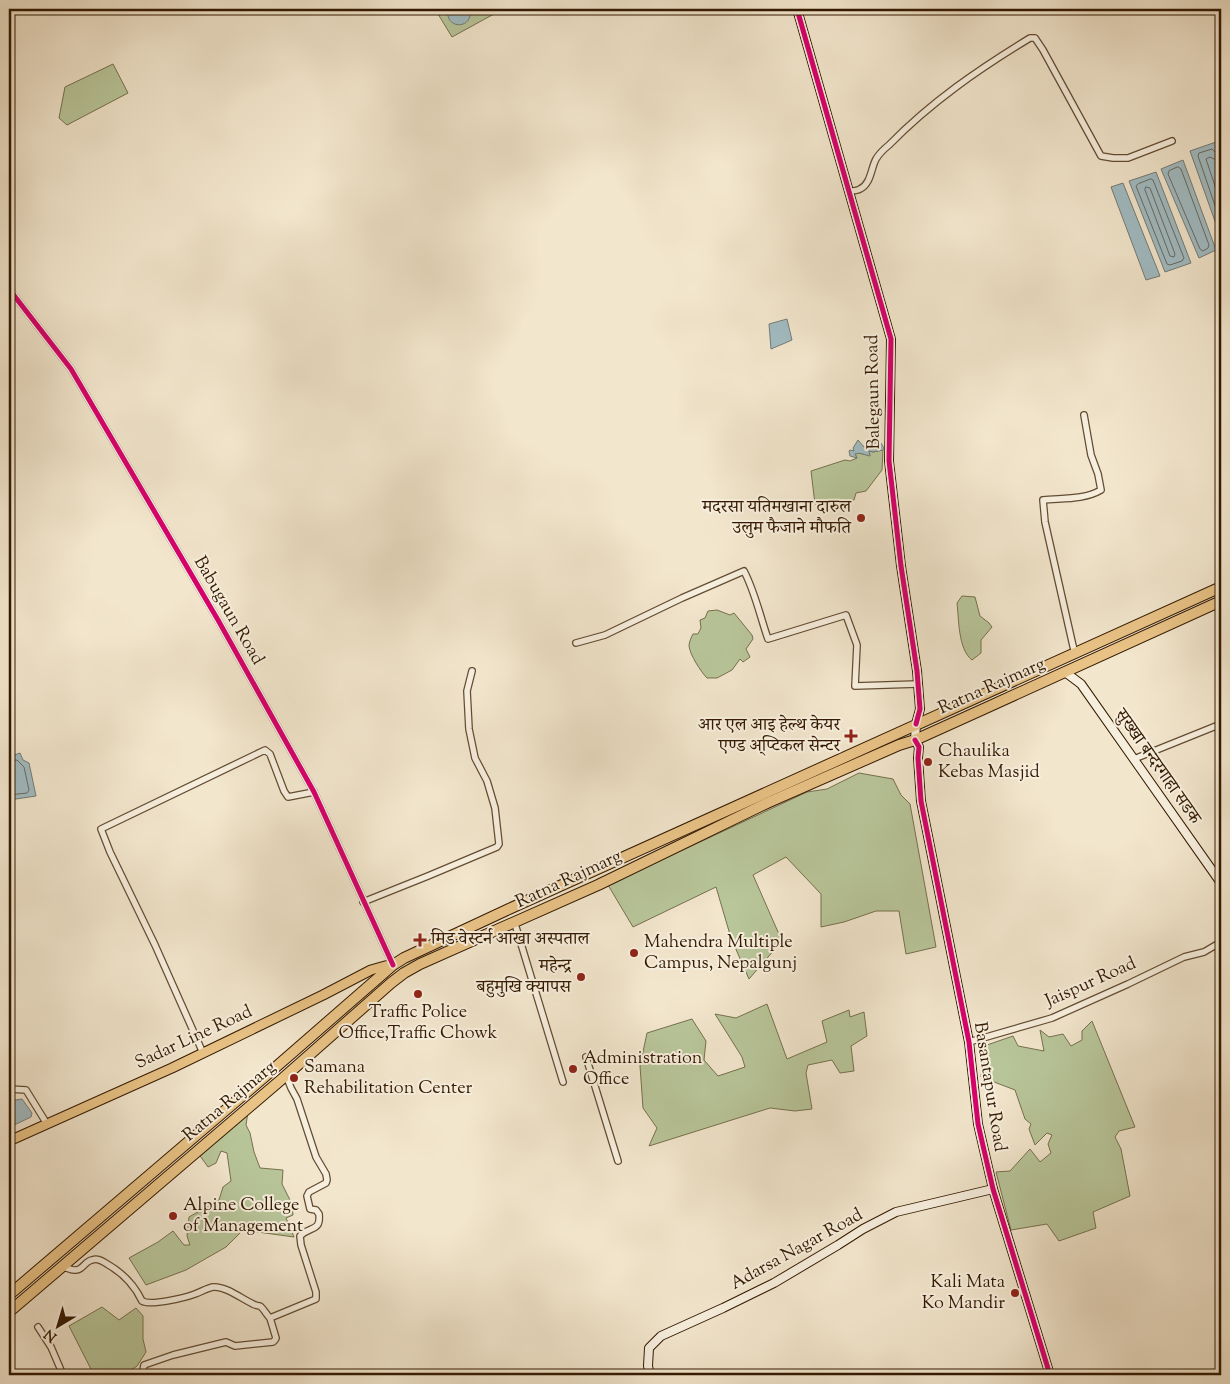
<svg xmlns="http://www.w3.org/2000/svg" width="1230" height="1384" viewBox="0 0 1230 1384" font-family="'Sorts Mill Goudy','Noto Serif Devanagari',serif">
<rect width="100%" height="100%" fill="#f2e6cd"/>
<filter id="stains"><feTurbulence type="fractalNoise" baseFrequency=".004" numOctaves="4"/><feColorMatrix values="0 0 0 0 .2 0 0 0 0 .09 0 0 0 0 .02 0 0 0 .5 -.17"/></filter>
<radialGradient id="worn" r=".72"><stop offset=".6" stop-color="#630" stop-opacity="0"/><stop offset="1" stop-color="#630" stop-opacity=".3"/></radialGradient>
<g fill="#b8c69a" stroke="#76704d">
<polygon points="435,9 503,9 452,37"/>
<polygon points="113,64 128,93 67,125 59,118 65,87"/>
<path d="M868 450 873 452 883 450 882 470 866 491 856 493 854 500 815 504 811 471 845 460 850 461 857 458 855 453C861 453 864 455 870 455Z"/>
<path d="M962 596 975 597 980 616 989 623 992 627 981 640V653L972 660C958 649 959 620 957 603Z"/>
<path d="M717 610 730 615 734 613 752 635 753 639 746 649 750 657 743 662 740 659 732 670 717 678H707C701 672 690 655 689 646 689 642 691 638 693 634H698L701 628 700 620 705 618 708 611Z"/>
<polygon points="859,773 893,779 901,795 910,804 936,947 906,954 899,911 876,911 844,922 821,927 821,894 786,857 753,875 782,941 749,979 731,938 716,887 633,927 608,885 807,792 827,789"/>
<polygon points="767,1004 787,1059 827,1042 822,1021 849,1010 850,1017 864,1012 867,1036 851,1046 854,1071 840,1073 832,1060 808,1065 806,1073 812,1109 795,1111 770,1108 649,1146 657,1128 643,1108 640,1066 647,1033 692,1019 706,1041 704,1060 718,1076 745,1067 742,1057 715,1014 736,1018"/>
<polygon points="1092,1021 1135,1127 1119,1131 1115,1137 1121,1149 1130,1196 1093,1212 1096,1228 1059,1241 1047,1224 1011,1230 996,1172 1010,1171 1030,1149 1040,1162 1051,1153 1048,1144 1052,1135 1047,1133 1035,1145 1029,1129 1031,1124 1025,1119 1015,1090 981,1077 984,1046 1013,1036 1018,1046 1044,1051 1040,1030 1049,1037 1063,1034 1071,1046 1082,1040 1082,1031"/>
<polygon points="248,1112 246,1125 250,1133 254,1152 260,1168 283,1170 282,1184 292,1204 293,1215 286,1218 294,1237 243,1230 226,1247 186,1270 146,1285 129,1258 158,1242 173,1231 184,1245 190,1245 187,1236 189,1217 219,1200 223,1187 231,1181 227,1153 221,1151 216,1163 208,1167 198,1153"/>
<polygon points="102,1307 119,1320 136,1308 143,1316 143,1339 146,1352 137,1366 123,1375 94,1375 69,1326"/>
</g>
<g fill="#a1bcc3" stroke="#757b75">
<path d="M448 9H470C474 30 444 30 448 9Z"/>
<polygon points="1216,142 1221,156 1221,238 1190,151"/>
<polygon points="1183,160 1216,250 1199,258 1161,169"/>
<polygon points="1156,172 1191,263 1165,272 1129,181"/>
<polygon points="1123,183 1160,276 1146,280 1111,187"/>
<polygon points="787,319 792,340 771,349 769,324"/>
<path d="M858 440 864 447 868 446 867 441H874L878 444 881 443 884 448 883 450 873 452 869 451 870 456C864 455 861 452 855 454L857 458 850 456 849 451 850 450 854 451 853 448Z"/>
<polygon points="20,753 23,760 29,763 36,796 9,800 9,757"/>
<polygon points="22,1099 32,1113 31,1117 10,1127 9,1126 9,1101"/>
</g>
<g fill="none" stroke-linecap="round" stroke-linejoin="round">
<g stroke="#6a6a62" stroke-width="1">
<polyline points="1221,155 1217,154 1212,149 1199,153 1198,156 1221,223"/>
<polyline points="1221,161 1216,160 1210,157 1206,159 1221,204"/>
<polygon points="1178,167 1181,169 1209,245 1208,248 1203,251 1200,249 1168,174 1169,171"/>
<polygon points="1151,179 1153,180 1184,258 1182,261 1170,265 1167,264 1136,186 1138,184"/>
<polygon points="1146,187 1150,188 1175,254 1174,257 1170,256 1145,190"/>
<polyline points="9,761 17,760 24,767 29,790 27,793 9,795"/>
</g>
<defs>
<g id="street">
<path d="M849 191C852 191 857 191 860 189 871 184 871 168 876 159 879 154 884 149 889 145 931 102 979 69 1030 38H1035L1043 50 1101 156 1113 158H1128L1172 141"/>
<polyline points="9,289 71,369 218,620 314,792 393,965"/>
<path d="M576 643 605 635 682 598 744 571C755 592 760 616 768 639L846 615 857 645 855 686 918 684"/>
<path d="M1075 653 1073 646 1045 522 1043 500C1062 498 1084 500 1101 490L1098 474 1091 455 1084 415"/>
<polyline points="1134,759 1221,724"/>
<polyline points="363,902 428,876 497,847 499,844 495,808 487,781 475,758 469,729 467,691 472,671"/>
<polyline points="511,925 515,924 563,1082"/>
<polyline points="969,1042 1052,1018 1128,984 1184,957 1204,952 1221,942"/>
<polyline points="203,1053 155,945 110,852 101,829 265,750 270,754 284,791 288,797 314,792"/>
<polyline points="586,1057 618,1161"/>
<polyline points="9,1089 26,1090 47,1124"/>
<path d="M61 1267C68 1267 71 1271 76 1270 83 1270 85 1261 92 1260 98 1258 102 1261 107 1264 123 1273 134 1284 142 1301 151 1306 184 1298 195 1294 201 1292 207 1288 213 1287 226 1286 242 1299 253 1304 254 1305 259 1306 260 1306 263 1308 267 1315 270 1318"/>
<polyline points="38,1327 51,1347 63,1375"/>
<path d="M142 1375 144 1365 173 1355 226 1342 235 1346 273 1342 275 1340 276 1338 270 1318 316 1299V1292L301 1245 300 1236C310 1226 321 1232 319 1214L316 1210 310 1209 307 1196 309 1192 326 1183 327 1180 326 1174 316 1157 297 1099 291 1088 287 1078H284"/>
</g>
<g id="secondary">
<polyline points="797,9 891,339 889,461 901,566 917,671 920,709 916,724 915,740 919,747 918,758 921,801 969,1042 978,1124 993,1189 1050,1375"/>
<polyline points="1065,672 1081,684 1221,883"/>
<polyline points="650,1375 648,1366 649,1348 661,1336 723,1308 774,1283 838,1245 863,1229 896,1212 993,1189"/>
</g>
<polyline id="primary" points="9,1141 172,1068 323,995 371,970 385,966 393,965"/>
<g id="highway">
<polyline points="9,1295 269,1073 393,965 404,958 509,909 1221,587"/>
<polyline points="9,1312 282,1079 391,983 404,973 420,964 598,885 767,803 899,745 915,740 988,707 1221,601"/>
</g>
</defs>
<use href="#street" stroke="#634c33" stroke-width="8"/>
<use href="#secondary" stroke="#331900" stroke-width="10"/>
<use href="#primary" stroke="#331900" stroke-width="11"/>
<use href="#highway" stroke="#331900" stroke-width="12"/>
<use href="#street" stroke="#f7efde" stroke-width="5.5"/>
<use href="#secondary" stroke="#f7efde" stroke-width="8"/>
<use href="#primary" stroke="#e9c386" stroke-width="9"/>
<use href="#highway" stroke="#e9c386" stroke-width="10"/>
<defs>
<g id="cycleway">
<polyline points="797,9 891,339 889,461 901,566 917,671 920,709 916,724"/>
<polyline points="9,289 71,369 218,620 314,792 393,965"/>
<polyline points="915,740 919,747 918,758 921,801 969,1042 978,1124 993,1189 1050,1375"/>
</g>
</defs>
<use href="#cycleway" stroke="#f7efde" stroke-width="8"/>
<use href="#cycleway" stroke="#d6006c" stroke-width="5"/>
</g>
<g fill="#8f2418" stroke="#f7efde" stroke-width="2">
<circle cx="861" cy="518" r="5"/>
<path d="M848.5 728.5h5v5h5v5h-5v5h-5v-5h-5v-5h5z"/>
<circle cx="928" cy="762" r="5"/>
<path d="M417.5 932.5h5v5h5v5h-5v5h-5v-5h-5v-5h5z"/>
<circle cx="634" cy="953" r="5"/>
<circle cx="581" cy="977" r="5"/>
<circle cx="418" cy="994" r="5"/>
<circle cx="573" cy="1069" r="5"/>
<circle cx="294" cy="1078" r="5"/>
<circle cx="173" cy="1216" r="5"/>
<circle cx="1015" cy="1293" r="5"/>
</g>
<g text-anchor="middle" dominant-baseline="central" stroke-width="4" stroke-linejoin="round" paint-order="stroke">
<g font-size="18" fill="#331900" stroke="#f7efde">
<text transform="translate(874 392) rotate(-91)">Balegaun Road</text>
<text transform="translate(228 611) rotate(60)">Babugaun Road</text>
<text transform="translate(992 687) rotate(-24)">Ratna Rajmarg</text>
<text transform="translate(1157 767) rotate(55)">सुख्खा बन्दरगाहा सडक</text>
<text transform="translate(569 880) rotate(-25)">Ratna Rajmarg</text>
<text transform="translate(1091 983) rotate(-24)">Jaispur Road</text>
<text transform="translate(194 1038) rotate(-25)">Sadar Line Road</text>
<text transform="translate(989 1087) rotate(81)">Basantapur Road</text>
<text transform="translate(230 1102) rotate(-40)">Ratna Rajmarg</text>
<text transform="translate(797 1250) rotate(-29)">Adarsa Nagar Road</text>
</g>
<g font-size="18" fill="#331900" stroke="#f7efde" text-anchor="start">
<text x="851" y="508" text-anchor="end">मदरसा यतिमखाना दारुल<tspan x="851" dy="21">उलुम फैजाने माैफति</tspan></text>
<text x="840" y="726" text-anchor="end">आर एल आइ हेल्थ केयर<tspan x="840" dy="21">एण्ड अ्प्टिकल सेन्टर</tspan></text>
<text x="938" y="752">Chaulika<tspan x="938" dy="21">Kebas Masjid</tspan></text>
<text x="431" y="940">मिड वेस्टर्न आखा अस्पताल</text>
<text x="644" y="943">Mahendra Multiple<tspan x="644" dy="21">Campus, Nepalgunj</tspan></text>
<text x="571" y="967" text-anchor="end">महेन्द्र<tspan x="571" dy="21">बहुमुखि क्यापस</tspan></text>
<text x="418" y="1013" text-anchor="middle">Traffic Police<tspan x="418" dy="21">Office,Traffic Chowk</tspan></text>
<text x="583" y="1059">Administration<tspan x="583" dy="21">Office</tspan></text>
<text x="304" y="1068">Samana<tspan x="304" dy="21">Rehabilitation Center</tspan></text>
<text x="183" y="1206">Alpine College<tspan x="183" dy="21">of Management</tspan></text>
<text x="1005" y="1283" text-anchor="end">Kali Mata<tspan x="1005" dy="21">Ko Mandir</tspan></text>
</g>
</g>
<rect width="1230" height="1384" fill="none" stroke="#f2e6cd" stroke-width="30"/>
<rect x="10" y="10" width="1210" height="1364" fill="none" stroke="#331900" stroke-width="2.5"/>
<rect x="15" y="15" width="1200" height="1354" fill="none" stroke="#331900"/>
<g transform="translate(58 1326) rotate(218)" stroke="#f7efde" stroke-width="4" paint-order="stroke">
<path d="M0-4L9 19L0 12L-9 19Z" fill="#331900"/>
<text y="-8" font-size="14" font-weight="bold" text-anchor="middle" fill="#331900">N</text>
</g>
<rect width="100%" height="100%" filter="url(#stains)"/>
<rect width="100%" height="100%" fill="url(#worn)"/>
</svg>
